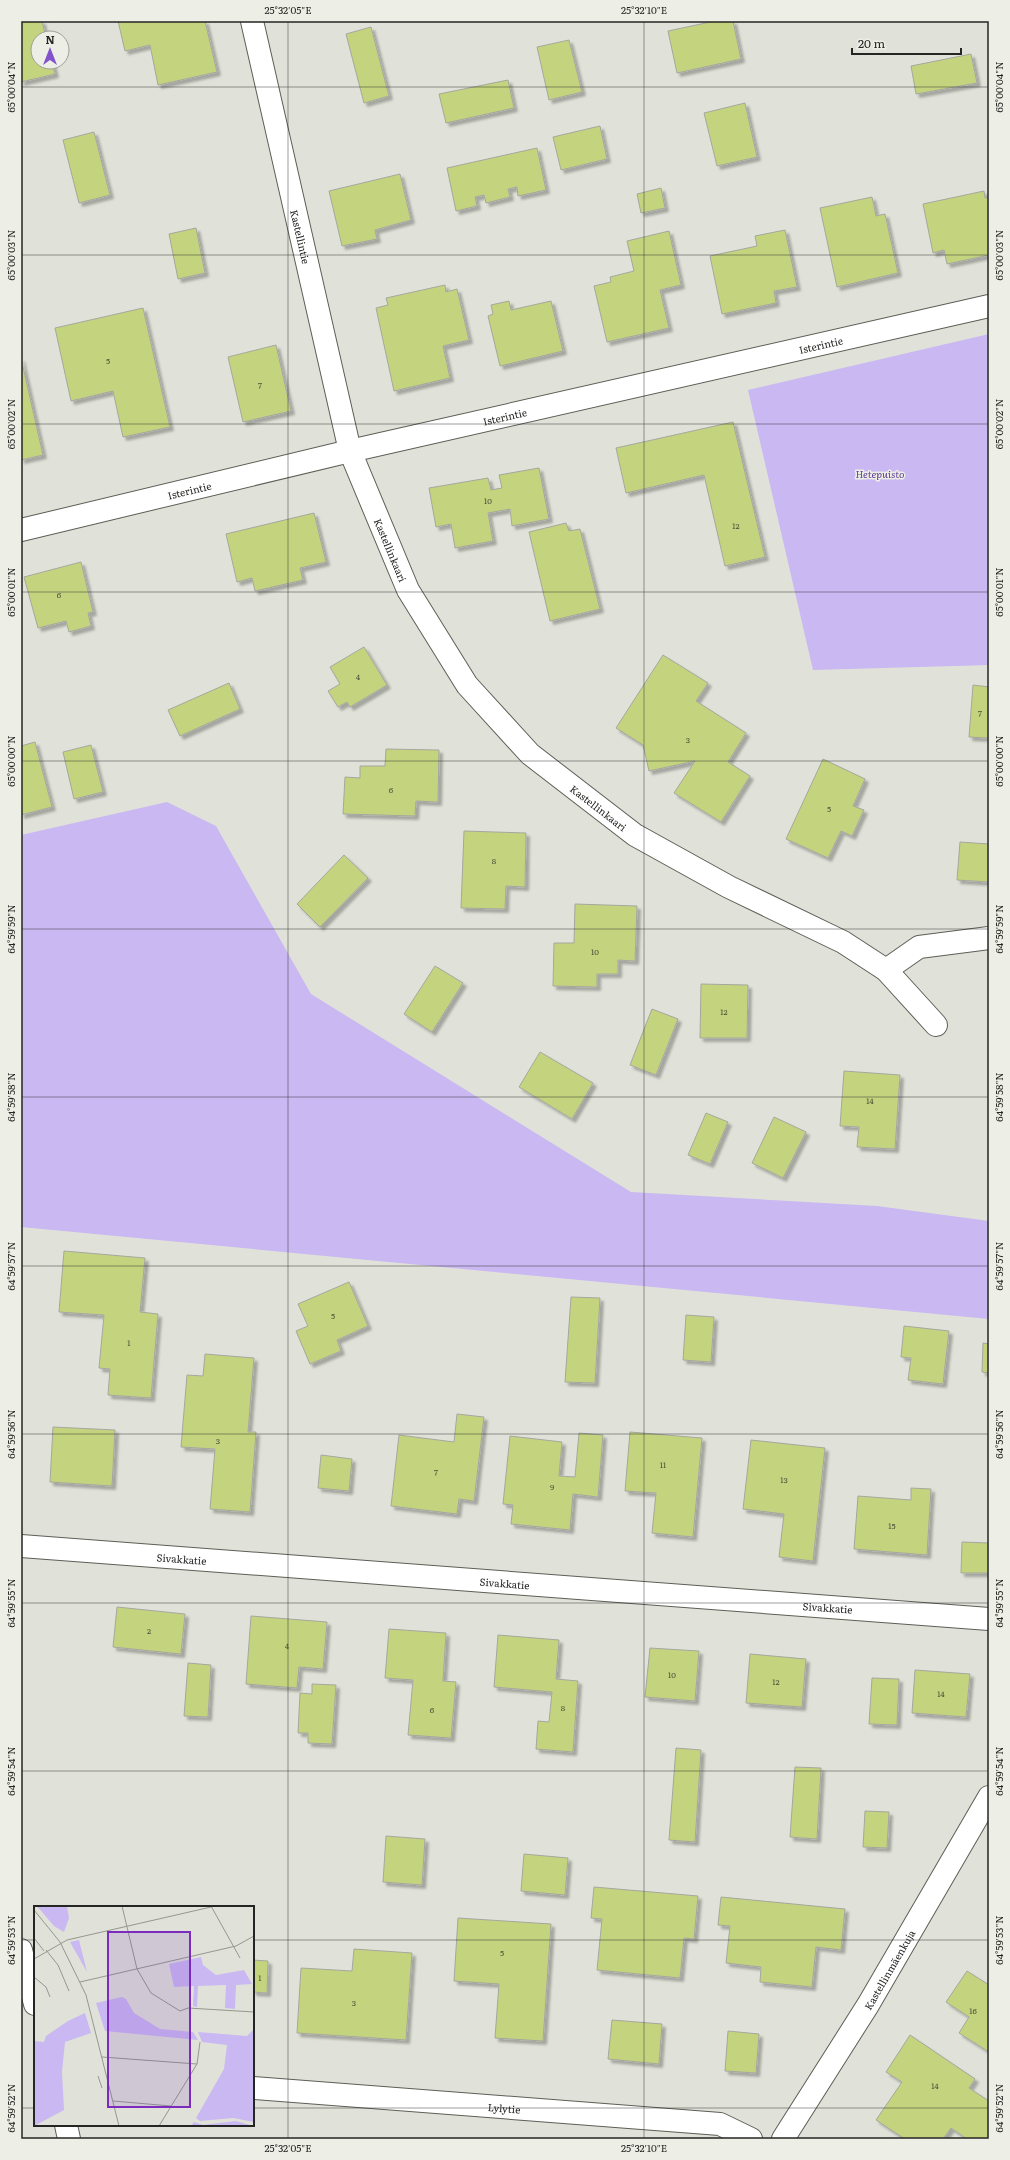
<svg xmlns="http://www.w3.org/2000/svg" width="1010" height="2160" viewBox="0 0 1010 2160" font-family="Literata,serif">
<defs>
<filter id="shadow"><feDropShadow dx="3.5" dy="3.5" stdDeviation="1" flood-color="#0004"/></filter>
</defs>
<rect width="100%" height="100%" fill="#e0e2d9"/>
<g fill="#c9b8f2">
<polygon points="989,334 989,665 813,670 748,390"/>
<polygon points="167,802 216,826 311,994 631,1192 877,1206 989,1221 989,1319 21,1227 21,835"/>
</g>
<g fill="#c4d37e" stroke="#a5a79e" filter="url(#shadow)">
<polygon points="28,21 42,21 46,38 38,38 38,62 52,62 55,74 21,82 21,23"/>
<polygon points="118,21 205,21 217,72 158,85 150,45 125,51"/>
<polygon points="715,21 733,21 741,59 677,73 668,31"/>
<polygon points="371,27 389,96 364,103 346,34"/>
<polygon points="569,40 582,92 549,100 537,47"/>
<polygon points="971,54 977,83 916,94 911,66"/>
<polygon points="508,80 514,108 446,123 439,94"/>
<polygon points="745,103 757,157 717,166 704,113"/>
<polygon points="600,126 607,159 561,170 553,137"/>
<polygon points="94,132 110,195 79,203 63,140"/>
<polygon points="537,148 546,190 518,196 517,187 508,189 510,197 486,203 484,195 475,197 477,206 456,211 447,168"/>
<polygon points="400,174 411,220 375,230 377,239 342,246 329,191"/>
<polygon points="661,188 665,208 641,213 637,194"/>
<polygon points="984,191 985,198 989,197 989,255 947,264 944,250 933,253 923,204"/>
<polygon points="872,197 876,216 885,214 898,273 837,287 820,208"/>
<polygon points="196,228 205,273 178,279 169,234"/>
<polygon points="785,230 797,287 774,291 776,303 722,314 710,256 757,246 755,236"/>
<polygon points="669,231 681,285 660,290 669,328 607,342 594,286 611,282 610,277 634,271 627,241"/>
<polygon points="445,285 446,292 457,289 469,340 443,346 450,378 394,391 376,308 388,305 386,298"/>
<polygon points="509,301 511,310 551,301 563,351 500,366 488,316 493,314 491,305"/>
<polygon points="143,308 170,427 123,437 113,391 71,401 55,328"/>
<polygon points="276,345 291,411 243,422 228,357"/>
<polygon points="21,358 43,455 21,460"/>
<polygon points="733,422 765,557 725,566 704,475 626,493 616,448"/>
<polygon points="539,468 549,519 512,526 510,509 488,513 493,541 455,548 451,524 436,527 429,488 488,478 491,490 502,488 499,475"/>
<polygon points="314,513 326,562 300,568 303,580 255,591 252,578 237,582 226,534"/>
<polygon points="566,523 569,531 580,529 600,609 550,621 529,532"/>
<polygon points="81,562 93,612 88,613 91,626 69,632 66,621 38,628 24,577"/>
<polygon points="364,647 387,685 350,707 347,702 338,707 328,691 340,684 330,667"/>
<polygon points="663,655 708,683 696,701 746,733 728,762 750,776 721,822 674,793 695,761 649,771 643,745 616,728"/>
<polygon points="229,683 240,709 180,736 168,710"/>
<polygon points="973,685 989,687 989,738 969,737"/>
<polygon points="35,742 52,807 21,815 21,746"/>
<polygon points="91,745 103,792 74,799 63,752"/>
<polygon points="386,749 439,750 438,802 416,801 415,816 343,814 345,777 360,778 360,766 385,766"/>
<polygon points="823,759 865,779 853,806 864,810 852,836 841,831 828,858 786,839"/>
<polygon points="464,831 526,833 525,887 506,886 505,909 461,908"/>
<polygon points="960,842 989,844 989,882 957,880"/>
<polygon points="344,855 368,878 320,927 297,904"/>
<polygon points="575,904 637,906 635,961 618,960 618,974 597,974 597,987 553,986 554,943 574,943"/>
<polygon points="435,966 463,983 432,1032 404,1014"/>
<polygon points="701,984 748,985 747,1038 700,1038"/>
<polygon points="652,1009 678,1019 656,1075 630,1065"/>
<polygon points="540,1052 593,1083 572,1119 519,1087"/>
<polygon points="844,1071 900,1075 895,1149 857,1147 859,1127 840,1126"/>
<polygon points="706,1113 728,1122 710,1164 688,1155"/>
<polygon points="774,1117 806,1132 783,1178 752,1163"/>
<polygon points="64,1251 145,1258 140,1312 158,1314 151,1398 108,1395 110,1369 99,1368 104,1315 59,1312"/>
<polygon points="349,1282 368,1326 337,1340 341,1351 310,1364 296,1331 308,1326 298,1304"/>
<polygon points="571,1297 600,1298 595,1383 565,1382"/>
<polygon points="686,1315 714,1317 711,1362 683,1360"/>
<polygon points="904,1326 949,1331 943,1384 908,1380 911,1358 901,1357"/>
<polygon points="983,1343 989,1344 989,1373 982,1372"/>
<polygon points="205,1354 254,1358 248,1432 256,1432 250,1512 210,1509 215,1449 181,1447 187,1375 203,1376"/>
<polygon points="457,1414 484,1417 474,1501 459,1499 457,1514 391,1506 399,1435 454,1442"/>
<polygon points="53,1427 115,1430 112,1486 50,1482"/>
<polygon points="630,1432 702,1438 693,1537 652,1533 656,1493 625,1491"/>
<polygon points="579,1433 603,1435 598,1497 573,1494 570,1530 511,1524 513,1505 503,1504 510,1436 562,1442 559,1476 575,1477"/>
<polygon points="751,1440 825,1448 813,1561 779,1557 784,1514 743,1509"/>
<polygon points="321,1455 352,1459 349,1491 318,1488"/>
<polygon points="911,1488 931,1489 927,1555 854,1549 858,1496 911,1500"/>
<polygon points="962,1542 989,1543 989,1573 961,1573"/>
<polygon points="117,1607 185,1614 181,1654 113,1647"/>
<polygon points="251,1616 327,1622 323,1669 299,1667 297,1688 246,1684"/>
<polygon points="389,1629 446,1633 443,1681 456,1682 451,1738 408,1735 413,1680 385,1678"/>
<polygon points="498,1635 559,1640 556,1679 578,1681 573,1752 536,1749 538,1721 549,1722 552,1692 494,1687"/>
<polygon points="650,1648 699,1651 695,1701 645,1697"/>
<polygon points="750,1654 806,1659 802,1707 746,1703"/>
<polygon points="188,1663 211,1665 208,1717 184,1716"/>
<polygon points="915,1670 970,1674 966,1717 912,1713"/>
<polygon points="872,1678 899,1679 897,1725 869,1724"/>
<polygon points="312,1684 336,1685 332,1744 308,1743 308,1733 298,1733 300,1693 312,1694"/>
<polygon points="676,1748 701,1750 695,1842 669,1840"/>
<polygon points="795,1767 821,1768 817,1839 790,1837"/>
<polygon points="865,1811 889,1812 887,1848 863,1847"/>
<polygon points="386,1836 425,1839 422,1885 383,1882"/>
<polygon points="524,1854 568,1858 565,1895 521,1891"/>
<polygon points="594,1887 698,1896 694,1939 684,1938 680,1978 597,1970 602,1919 591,1918"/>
<polygon points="721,1897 845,1909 841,1950 816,1947 812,1987 760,1982 761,1967 726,1963 730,1926 718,1925"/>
<polygon points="458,1918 551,1924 543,2041 495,2038 499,1984 454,1981"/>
<polygon points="354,1949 412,1953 406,2040 297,2033 301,1968 352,1971"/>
<polygon points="253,1960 268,1961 267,1993 253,1992"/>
<polygon points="967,1971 989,1985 989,2052 959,2033 969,2017 946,2002"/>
<polygon points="612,2020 662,2024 659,2064 608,2059"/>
<polygon points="728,2031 759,2034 756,2073 725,2071"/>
<polygon points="910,2035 975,2079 969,2088 989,2101 989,2139 967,2139 951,2128 943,2139 905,2139 876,2120 902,2082 886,2072"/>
</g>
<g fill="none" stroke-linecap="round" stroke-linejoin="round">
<defs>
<g id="minor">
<path id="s1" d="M252 21 350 451 408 590 467 685 530 754 635 835 729 887 843 942 886 970 919 947 989 938"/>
<path id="s2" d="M21 530 350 451 989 306"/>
<polyline points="886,970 936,1025"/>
<path id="s3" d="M21 1546 989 1619"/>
<polyline points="21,1950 35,2004"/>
<path id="s4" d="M253 2088 720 2124 751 2139"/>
<polyline points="66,2125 69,2139"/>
<path id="s5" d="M783 2139 868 2005 989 1797"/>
</g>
</defs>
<use href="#minor" stroke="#5d5e56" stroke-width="24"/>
<use href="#minor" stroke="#fff" stroke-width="22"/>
</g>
<path fill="none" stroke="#252623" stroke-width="1" stroke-opacity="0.45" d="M288 21V2139M644 21V2139M21 87H989M21 255H989M21 424H989M21 592H989M21 761H989M21 929H989M21 1097H989M21 1266H989M21 1434H989M21 1603H989M21 1771H989M21 1940H35M253 1940H989M21 2108H35M253 2108H989"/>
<g text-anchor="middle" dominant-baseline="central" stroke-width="3" stroke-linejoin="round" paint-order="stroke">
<g font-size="8" fill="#4d513a">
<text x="108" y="360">5</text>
<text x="260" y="384">7</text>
<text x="488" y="500">10</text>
<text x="736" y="525">12</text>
<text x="59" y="594">6</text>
<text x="358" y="676">4</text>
<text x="980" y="712">7</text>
<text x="688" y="739">3</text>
<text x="391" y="789">6</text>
<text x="829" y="808">5</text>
<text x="494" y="860">8</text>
<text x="595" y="951">10</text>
<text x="724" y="1011">12</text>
<text x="870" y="1100">14</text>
<text x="333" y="1315">5</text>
<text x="129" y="1342">1</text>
<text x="218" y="1440">3</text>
<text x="663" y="1464">11</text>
<text x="436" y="1471">7</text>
<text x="784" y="1479">13</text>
<text x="552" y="1486">9</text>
<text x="892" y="1525">15</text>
<text x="149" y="1630">2</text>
<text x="287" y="1645">4</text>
<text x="672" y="1674">10</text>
<text x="776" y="1681">12</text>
<text x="941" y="1693">14</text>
<text x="563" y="1707">8</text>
<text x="432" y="1709">6</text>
<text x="502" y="1952">5</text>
<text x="260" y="1977">1</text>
<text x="354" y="2002">3</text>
<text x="973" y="2010">16</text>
<text x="935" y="2085">14</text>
</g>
<g font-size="10" fill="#252623" stroke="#edefe6">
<text stroke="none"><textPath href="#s1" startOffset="221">Kastellintie</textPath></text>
<text stroke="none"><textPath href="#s2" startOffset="821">Isterintie</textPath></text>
<text stroke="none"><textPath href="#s2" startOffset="497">Isterintie</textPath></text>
<text stroke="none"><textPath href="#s2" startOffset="173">Isterintie</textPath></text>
<text stroke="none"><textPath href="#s1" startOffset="548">Kastellinkaari</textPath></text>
<text stroke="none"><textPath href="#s1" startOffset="884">Kastellinkaari</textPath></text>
<text stroke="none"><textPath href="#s3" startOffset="161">Sivakkatie</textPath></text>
<text stroke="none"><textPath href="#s3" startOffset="485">Sivakkatie</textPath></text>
<text stroke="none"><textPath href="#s3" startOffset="809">Sivakkatie</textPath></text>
<text stroke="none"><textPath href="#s5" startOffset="200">Kastellinmäenkuja</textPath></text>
<text stroke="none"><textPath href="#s4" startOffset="252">Lylytie</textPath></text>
</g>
<g font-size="10" font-style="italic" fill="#5e3c95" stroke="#edefe6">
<text x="880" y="473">Hetepuisto</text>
</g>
</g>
<g transform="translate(34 1906)">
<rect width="220" height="220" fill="#e0e2d9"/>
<path d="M3 0H33L35 12 30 26 20 20ZM45 34 53 66 36 36ZM167 51 169 59 182 69 210 64 218 78 202 79 201 103 191 102 192 79 164 80 163 101 159 100 160 80 140 81 135 58ZM88 91 92 93 100 107 126 123 159 126 164 134 71 125 62 97ZM51 107 57 127 31 136 28 166 30 204 0 220V135L10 136 12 130 34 115ZM220 117V216L199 212 166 215 162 212 190 163 193 139 168 136 164 126 213 130 220 123ZM202 215 219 220H157L160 216 169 219Z" fill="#c9b8f2"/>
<path fill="none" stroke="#959790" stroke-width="1" d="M88 0 103 63 117 87 146 105 154 102 220 106M177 0 206 52M0 4 26 36 52 89 85 220M0 32 10 45M12 44 24 59 35 85M0 53 33 34 177 1M0 71 12 81 16 91M46 76 202 40 220 30M68 151 163 158M64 170 68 182M79 195 137 200M125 220 163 158 166 136"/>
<path fill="#7b2cbf" fill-opacity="0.15" stroke="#7b2cbf" stroke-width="2" d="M74 26H156V201H74Z"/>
<rect width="220" height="220" fill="none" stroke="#252623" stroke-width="2"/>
</g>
<rect width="1010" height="2160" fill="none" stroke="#edefe6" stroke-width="44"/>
<g transform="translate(50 50)"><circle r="19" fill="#edefe6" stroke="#9d9f98"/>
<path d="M0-3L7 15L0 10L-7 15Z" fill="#8253cc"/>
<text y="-6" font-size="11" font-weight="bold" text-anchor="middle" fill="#252623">N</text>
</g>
<path d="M852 48v6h109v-6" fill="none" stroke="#252623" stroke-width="2"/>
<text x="858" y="48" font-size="12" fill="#252623" stroke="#edefe6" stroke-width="3" paint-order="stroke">20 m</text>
<rect x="22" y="22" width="966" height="2116" fill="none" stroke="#252623" stroke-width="1.5"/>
<g font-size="10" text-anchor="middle" fill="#252623">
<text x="288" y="14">25°32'05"E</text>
<text x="644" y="14">25°32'10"E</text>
<text transform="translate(11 87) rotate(-90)" y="4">65°00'04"N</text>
<text transform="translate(999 87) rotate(-90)" y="4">65°00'04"N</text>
<text transform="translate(11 255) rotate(-90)" y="4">65°00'03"N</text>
<text transform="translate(999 255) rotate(-90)" y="4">65°00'03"N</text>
<text transform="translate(11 424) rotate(-90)" y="4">65°00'02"N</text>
<text transform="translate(999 424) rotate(-90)" y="4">65°00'02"N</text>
<text transform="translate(11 592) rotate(-90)" y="4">65°00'01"N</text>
<text transform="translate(999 592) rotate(-90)" y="4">65°00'01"N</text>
<text transform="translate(11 761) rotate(-90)" y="4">65°00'00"N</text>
<text transform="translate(999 761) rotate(-90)" y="4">65°00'00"N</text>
<text transform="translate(11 929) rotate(-90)" y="4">64°59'59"N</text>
<text transform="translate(999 929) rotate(-90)" y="4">64°59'59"N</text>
<text transform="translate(11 1097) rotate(-90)" y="4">64°59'58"N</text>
<text transform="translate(999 1097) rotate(-90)" y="4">64°59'58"N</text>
<text transform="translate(11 1266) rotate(-90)" y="4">64°59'57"N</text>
<text transform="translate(999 1266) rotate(-90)" y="4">64°59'57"N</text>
<text transform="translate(11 1434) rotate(-90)" y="4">64°59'56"N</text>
<text transform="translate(999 1434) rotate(-90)" y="4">64°59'56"N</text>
<text transform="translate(11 1603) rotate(-90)" y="4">64°59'55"N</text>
<text transform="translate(999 1603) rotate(-90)" y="4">64°59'55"N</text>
<text transform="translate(11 1771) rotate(-90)" y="4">64°59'54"N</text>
<text transform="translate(999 1771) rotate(-90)" y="4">64°59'54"N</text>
<text transform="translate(11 1940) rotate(-90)" y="4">64°59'53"N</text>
<text transform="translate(999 1940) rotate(-90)" y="4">64°59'53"N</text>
<text transform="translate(11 2108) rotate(-90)" y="4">64°59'52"N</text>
<text transform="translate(999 2108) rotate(-90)" y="4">64°59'52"N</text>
<text x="288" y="2152">25°32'05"E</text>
<text x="644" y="2152">25°32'10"E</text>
</g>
</svg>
